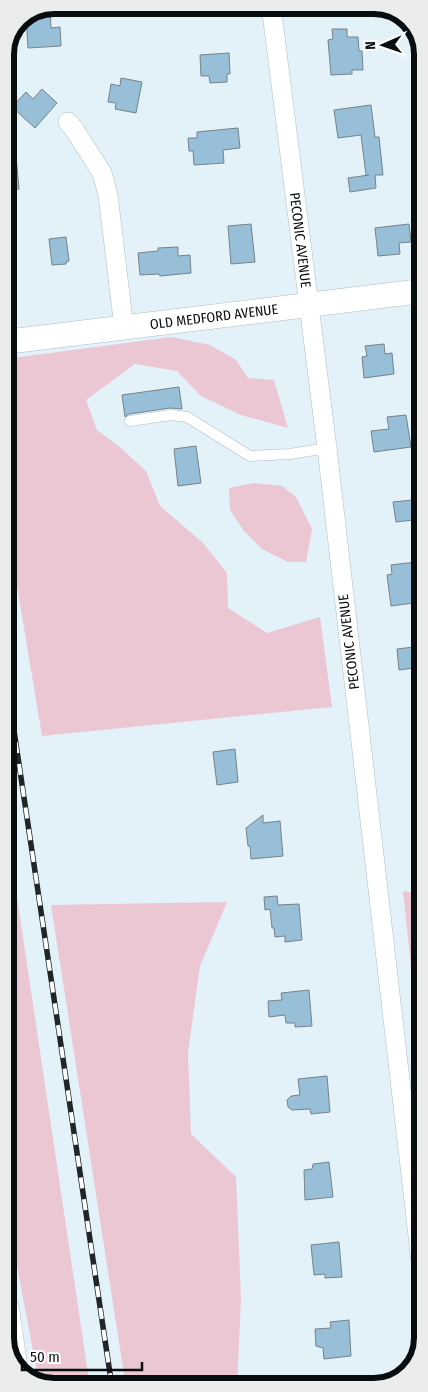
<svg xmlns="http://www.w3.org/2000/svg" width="428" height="1392" viewBox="0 0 428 1392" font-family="'Fira Sans Condensed',sans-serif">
<rect width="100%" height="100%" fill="#e3f1f9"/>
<g fill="#ebc7d3">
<polygon points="171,337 210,345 236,360 248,378 274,380 288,428 241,415 201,396 177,371 135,364 86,400 97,430 121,448 146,471 160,506 203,543 227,573 228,608 267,633 320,617 332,707 42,736 6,520 5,359"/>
<polygon points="254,483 282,486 296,497 312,529 306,562 288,562 262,549 244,531 230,510 229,488"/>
<polygon points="6,823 90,1387 50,1387 39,1382 6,1208"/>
<polygon points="403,891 422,893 423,994 414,994"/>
<polygon points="227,902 200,966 188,1052 191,1134 236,1177 241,1299 237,1386 126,1387 51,905"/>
</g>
<g fill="#97bfd7" stroke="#768289">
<polygon points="50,7 51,28 60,27 61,46 28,48 26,16"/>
<polygon points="332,29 347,29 347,37 358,37 359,51 362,51 363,70 352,70 352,74 331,75 328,40 333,39"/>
<polygon points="229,53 230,74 227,74 227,82 210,83 209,76 201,76 200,55"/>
<polygon points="121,78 142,82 136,113 115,109 116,103 108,102 111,84 120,86"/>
<polygon points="42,89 57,103 35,128 12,107 26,92 33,99"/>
<polygon points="371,105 375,137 379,137 383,175 375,175 376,188 350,192 348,178 369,175 366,175 361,135 338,138 334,110"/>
<polygon points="238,128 240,148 223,150 224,163 194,165 193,151 189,151 188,138 197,138 197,132"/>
<polygon points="15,145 19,189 5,190 5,146"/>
<polygon points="251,224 255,262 231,264 228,226"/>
<polygon points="409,224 411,242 399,243 400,254 378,256 375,228"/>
<polygon points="66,237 69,261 66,262 66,264 52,265 49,239"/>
<polygon points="178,247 178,256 190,255 191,273 160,276 159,274 140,275 138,253 158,251 158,248"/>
<polygon points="384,344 385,354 392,353 394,374 364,378 362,357 367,356 365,346"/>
<polygon points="179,387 182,409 170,408 129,414 125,417 122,395"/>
<polygon points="406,415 411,447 374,452 371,431 389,429 387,417"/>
<polygon points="196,446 201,483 178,486 174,449"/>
<polygon points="422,499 422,519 396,522 393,502"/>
<polygon points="416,562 421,602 391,606 387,575 392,574 391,565"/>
<polygon points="422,646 422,667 399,670 397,649"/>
<polygon points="235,749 238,782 217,785 213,752"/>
<polygon points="263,815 263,823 280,821 283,856 251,859 250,846 248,846 246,828"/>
<polygon points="277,896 278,905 299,904 302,940 285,942 285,936 275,937 274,928 272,928 270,909 265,910 264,897"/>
<polygon points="309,990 312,1026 295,1027 295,1023 286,1023 285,1015 269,1017 268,1001 282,1000 281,993"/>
<polygon points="327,1076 330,1112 311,1114 310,1109 292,1110 288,1107 287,1100 291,1096 300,1095 298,1079"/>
<polygon points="329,1162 333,1197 305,1200 304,1170 312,1169 313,1164"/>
<polygon points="339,1242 342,1277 325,1278 325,1274 314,1275 311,1245"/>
<polygon points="349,1320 351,1356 324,1359 323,1348 316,1346 315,1329 331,1328 330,1322"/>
</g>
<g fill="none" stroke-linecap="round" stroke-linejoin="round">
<defs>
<polyline id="service" points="130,421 171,415 187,417 250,456 290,454 327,448"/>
<g id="minor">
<polyline points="271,5 327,448 423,1279"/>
<polyline points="68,122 74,129 102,173 108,195 124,328"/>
</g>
<g id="tertiary">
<polyline points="5,342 422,291"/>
<polyline points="7,1309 15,1364"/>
</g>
</defs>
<use href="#service" stroke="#b0bdc5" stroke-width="11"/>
<use href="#minor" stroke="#b0bdc5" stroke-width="20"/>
<use href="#tertiary" stroke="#b0bdc5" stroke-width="25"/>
<use href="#service" stroke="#fff" stroke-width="10"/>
<use href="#minor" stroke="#fff" stroke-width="19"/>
<use href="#tertiary" stroke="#fff" stroke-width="24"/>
<defs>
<polyline id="rail" points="6,677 112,1387"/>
</defs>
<use href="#rail" stroke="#1f2528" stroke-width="5.5"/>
<use href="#rail" stroke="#fff" stroke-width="4" stroke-dasharray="11" stroke-linecap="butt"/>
</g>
<g text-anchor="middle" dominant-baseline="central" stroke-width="4" stroke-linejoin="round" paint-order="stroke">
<g font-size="14" fill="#080d0f" stroke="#fff">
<text transform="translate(300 240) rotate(83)">PECONIC AVENUE</text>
<text transform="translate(214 317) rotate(-7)">OLD MEDFORD AVENUE</text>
<text transform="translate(349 642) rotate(-97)">PECONIC AVENUE</text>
</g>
</g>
<path d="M0 0H428V1392H0ZM54 14H374A40 40 0 0 1 414 54V1338A40 40 0 0 1 374 1378H54A40 40 0 0 1 14 1338V54A40 40 0 0 1 54 14Z" fill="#ebecec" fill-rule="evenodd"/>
<path fill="none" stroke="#080d0f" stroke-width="6" d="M54 14H374A40 40 0 0 1 414 54V1338A40 40 0 0 1 374 1378H54A40 40 0 0 1 14 1338V54A40 40 0 0 1 54 14Z"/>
<g transform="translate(383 45) rotate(268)" stroke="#ffffff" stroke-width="4" paint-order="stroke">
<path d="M0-4L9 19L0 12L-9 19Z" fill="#080d0f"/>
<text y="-8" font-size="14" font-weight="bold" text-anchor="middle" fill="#080d0f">N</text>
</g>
<path d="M22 1362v8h120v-8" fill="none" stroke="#080d0f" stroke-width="2.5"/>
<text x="30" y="1362" font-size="15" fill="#080d0f" stroke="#ffffff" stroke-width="4" paint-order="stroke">50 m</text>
</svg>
